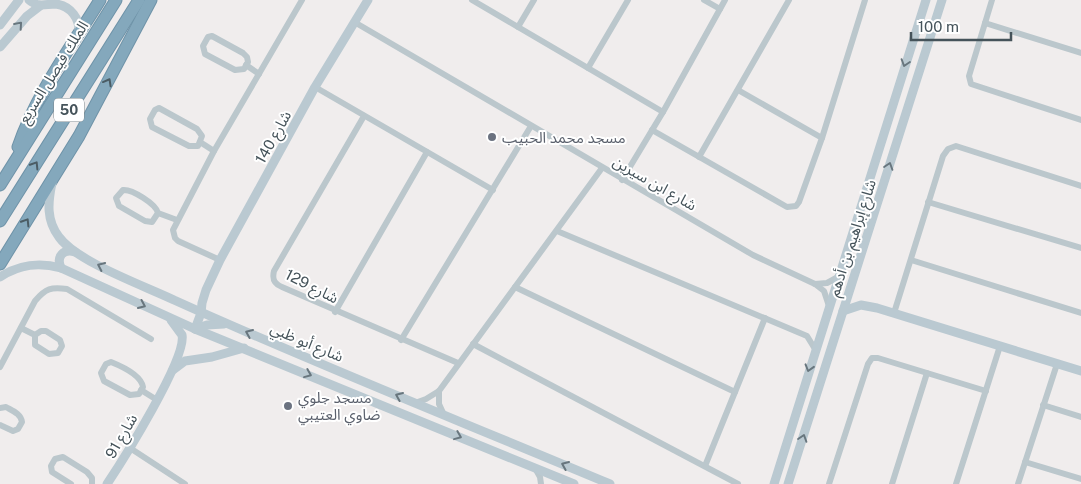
<svg xmlns="http://www.w3.org/2000/svg" width="1081" height="484" viewBox="0 0 1081 484" font-family="'Public Sans','Noto Sans Arabic',sans-serif">
<rect width="100%" height="100%" fill="#f0eded"/>
<g fill="none" stroke-linecap="round" stroke-linejoin="round">
<defs>
<g id="highway">
<path d="M18 147C36 94 71 47 100 0"/>
<polyline points="0,185 116,0"/>
<polyline points="0,221 139,0"/>
<polyline points="0,264 79,136 151,0"/>
</g>
</defs>
<use href="#highway" stroke="#6f93a8" stroke-width="13"/>
<g stroke="#bbc7cc" stroke-width="6">
<polyline points="472,0 663,112"/>
<polyline points="704,0 720,9"/>
<polyline points="992,0 969,76 971,84 1081,120"/>
<polyline points="356,23 753,255 815,284 824,291 829,306"/>
<polyline points="985,23 1081,53"/>
<polyline points="518,27 534,0"/>
<polygon points="212,36 243,53 247,57 248,62 244,69 235,70 205,54 203,46 208,37"/>
<polyline points="246,65 259,74"/>
<polyline points="588,68 628,0"/>
<polyline points="315,87 493,190"/>
<polyline points="738,90 822,138"/>
<polygon points="159,108 197,129 202,136 198,146 189,146 152,127 150,119 155,110"/>
<path d="M364 116 274 271C272 279 274 284 282 287L458 363"/>
<polyline points="652,130 787,207 796,206 799,202 822,138 865,0"/>
<polyline points="200,142 214,151"/>
<polyline points="699,157 789,0"/>
<polyline points="622,180 663,112 725,0"/>
<polyline points="928,202 1081,248"/>
<path d="M158 213 152 222 145 221 119 206 116 198 123 190C132 189 156 204 158 213L177 220"/>
<polyline points="557,231 807,336 815,349"/>
<polyline points="220,260 178,241 175,238 173,230 214,151 302,0"/>
<polyline points="911,260 1081,313"/>
<polyline points="815,284 827,283 838,277"/>
<polyline points="515,287 735,392"/>
<polyline points="335,312 427,152"/>
<polyline points="894,313 943,156 948,149 956,146 1081,186"/>
<polyline points="21,328 35,335"/>
<polygon points="41,331 46,331 60,340 62,346 58,353 49,354 35,345 35,335"/>
<polyline points="401,340 531,126"/>
<polyline points="473,344 738,484"/>
<path d="M111 362C121 366 141 375 143 387L139 394 130 395 104 381 101 373 106 364Z"/>
<path d="M0 367 35 301C46 288 51 287 67 289L151 339"/>
<polyline points="141,390 157,400"/>
<polyline points="439,391 439,404 444,415"/>
<polyline points="415,403 426,399 439,391 602,168"/>
<polyline points="1043,405 1081,417"/>
<path d="M0 408 6 407C13 411 21 414 22 422L18 429 13 431 0 425"/>
<polyline points="130,448 185,484"/>
<polyline points="1025,462 1081,479"/>
<polyline points="705,466 765,318"/>
<polyline points="535,468 540,477 541,484"/>
<polyline points="71,484 52,472 51,466 55,459 63,457 87,472 92,478 92,484"/>
<polyline points="829,484 868,364 872,358 878,358 986,391"/>
<polyline points="892,484 927,373"/>
<polyline points="956,484 1000,346"/>
<polyline points="1018,484 1057,364"/>
</g>
<g stroke="#bac9d1" stroke-width="9">
<path d="M29 0C38 8 45 4 56 4 71 6 80 19 79 33"/>
<polyline points="0,25 19,0"/>
<polyline points="0,47 27,16 40,6"/>
<path d="M52 183C48 202 46 220 59 237 77 262 145 286 174 300 318 365 465 423 610 484"/>
<path d="M61 268C56 257 63 248 75 252"/>
<path d="M0 277C20 264 39 262 61 268L195 329 574 484"/>
<polyline points="843,311 861,305 877,308 1081,371"/>
<polyline points="195,329 201,313 202,303 206,290 220,260 315,87 368,0"/>
<polyline points="195,329 207,325 224,324"/>
<polyline points="173,370 185,361 212,357 244,348"/>
<path d="M107 484C123 460 187 358 182 335L171 320"/>
<polyline points="774,484 926,0"/>
<polyline points="788,484 942,0"/>
</g>
<use href="#highway" stroke="#84a8bc" stroke-width="11"/>
</g>
<defs><path id="oneway-chevron" d="M-2-3.5L2.5 0L-2 3.5" fill="none" stroke-width="1.6" stroke-linecap="round" stroke-linejoin="round" transform="scale(1.25)"/></defs>
<g stroke="#68767e">
<use href="#oneway-chevron" transform="translate(19 25) rotate(-49)"/>
<use href="#oneway-chevron" transform="translate(905 63) rotate(108)"/>
<use href="#oneway-chevron" transform="translate(889 166) rotate(-72)"/>
<use href="#oneway-chevron" transform="translate(101 266) rotate(-155)"/>
<use href="#oneway-chevron" transform="translate(142 305) rotate(24)"/>
<use href="#oneway-chevron" transform="translate(249 333) rotate(-157)"/>
<use href="#oneway-chevron" transform="translate(809 368) rotate(107)"/>
<use href="#oneway-chevron" transform="translate(308 374) rotate(22)"/>
<use href="#oneway-chevron" transform="translate(399 396) rotate(-157)"/>
<use href="#oneway-chevron" transform="translate(458 436) rotate(22)"/>
<use href="#oneway-chevron" transform="translate(803 438) rotate(-72)"/>
<use href="#oneway-chevron" transform="translate(565 465) rotate(-157)"/>
</g>
<g stroke="#4b5c64">
<use href="#oneway-chevron" transform="translate(108 82) rotate(-61)"/>
<use href="#oneway-chevron" transform="translate(35 165) rotate(-58)"/>
<use href="#oneway-chevron" transform="translate(26 222) rotate(-58)"/>
</g>
<g fill="#6b7280" stroke="#fff" stroke-width="2">
<circle cx="492" cy="137" r="5"/>
<circle cx="288" cy="406" r="5"/>
</g>
<g text-anchor="middle" dominant-baseline="central" stroke-width="4" stroke-linejoin="round" paint-order="stroke">
<rect fill="#fff" stroke="#7d878c" stroke-width="1" x="54" y="98.5" width="30" height="23" rx="4"/>
<g font-size="14" font-weight="bold" fill="#45535a">
<text x="69" y="110">50</text>
</g>
<g font-size="15" fill="#45535a" stroke="#fff">
<text transform="translate(53 72) rotate(-58)">الملك فيصل السريع</text>
<text transform="translate(273 137) rotate(-61)">شارع 140</text>
<text transform="translate(655 183) rotate(30)">شارع ابن سيرين</text>
<text transform="translate(852 238) rotate(-72)">شارع إبراهيم بن أدهم</text>
<text transform="translate(312 286) rotate(27)">شارع 129</text>
<text transform="translate(307 342) rotate(23)">شارع أبو ظبي</text>
<text transform="translate(121 436) rotate(-60)">شارع 91</text>
</g>
<g font-size="15" fill="#5b616d" stroke="#fff" text-anchor="start">
<text x="502" y="137">مسجد محمد الحبيب</text>
<text x="298" y="397">مسجد جلوي<tspan x="298" dy="17">ضاوي العتيبي</tspan></text>
</g>
</g>
<path d="M911 32v8h100v-8" fill="none" stroke="#45535a" stroke-width="2.5"/>
<text x="918" y="32" font-size="15" fill="#45535a" stroke="#ffffff" stroke-width="4" paint-order="stroke">100 m</text>
</svg>
